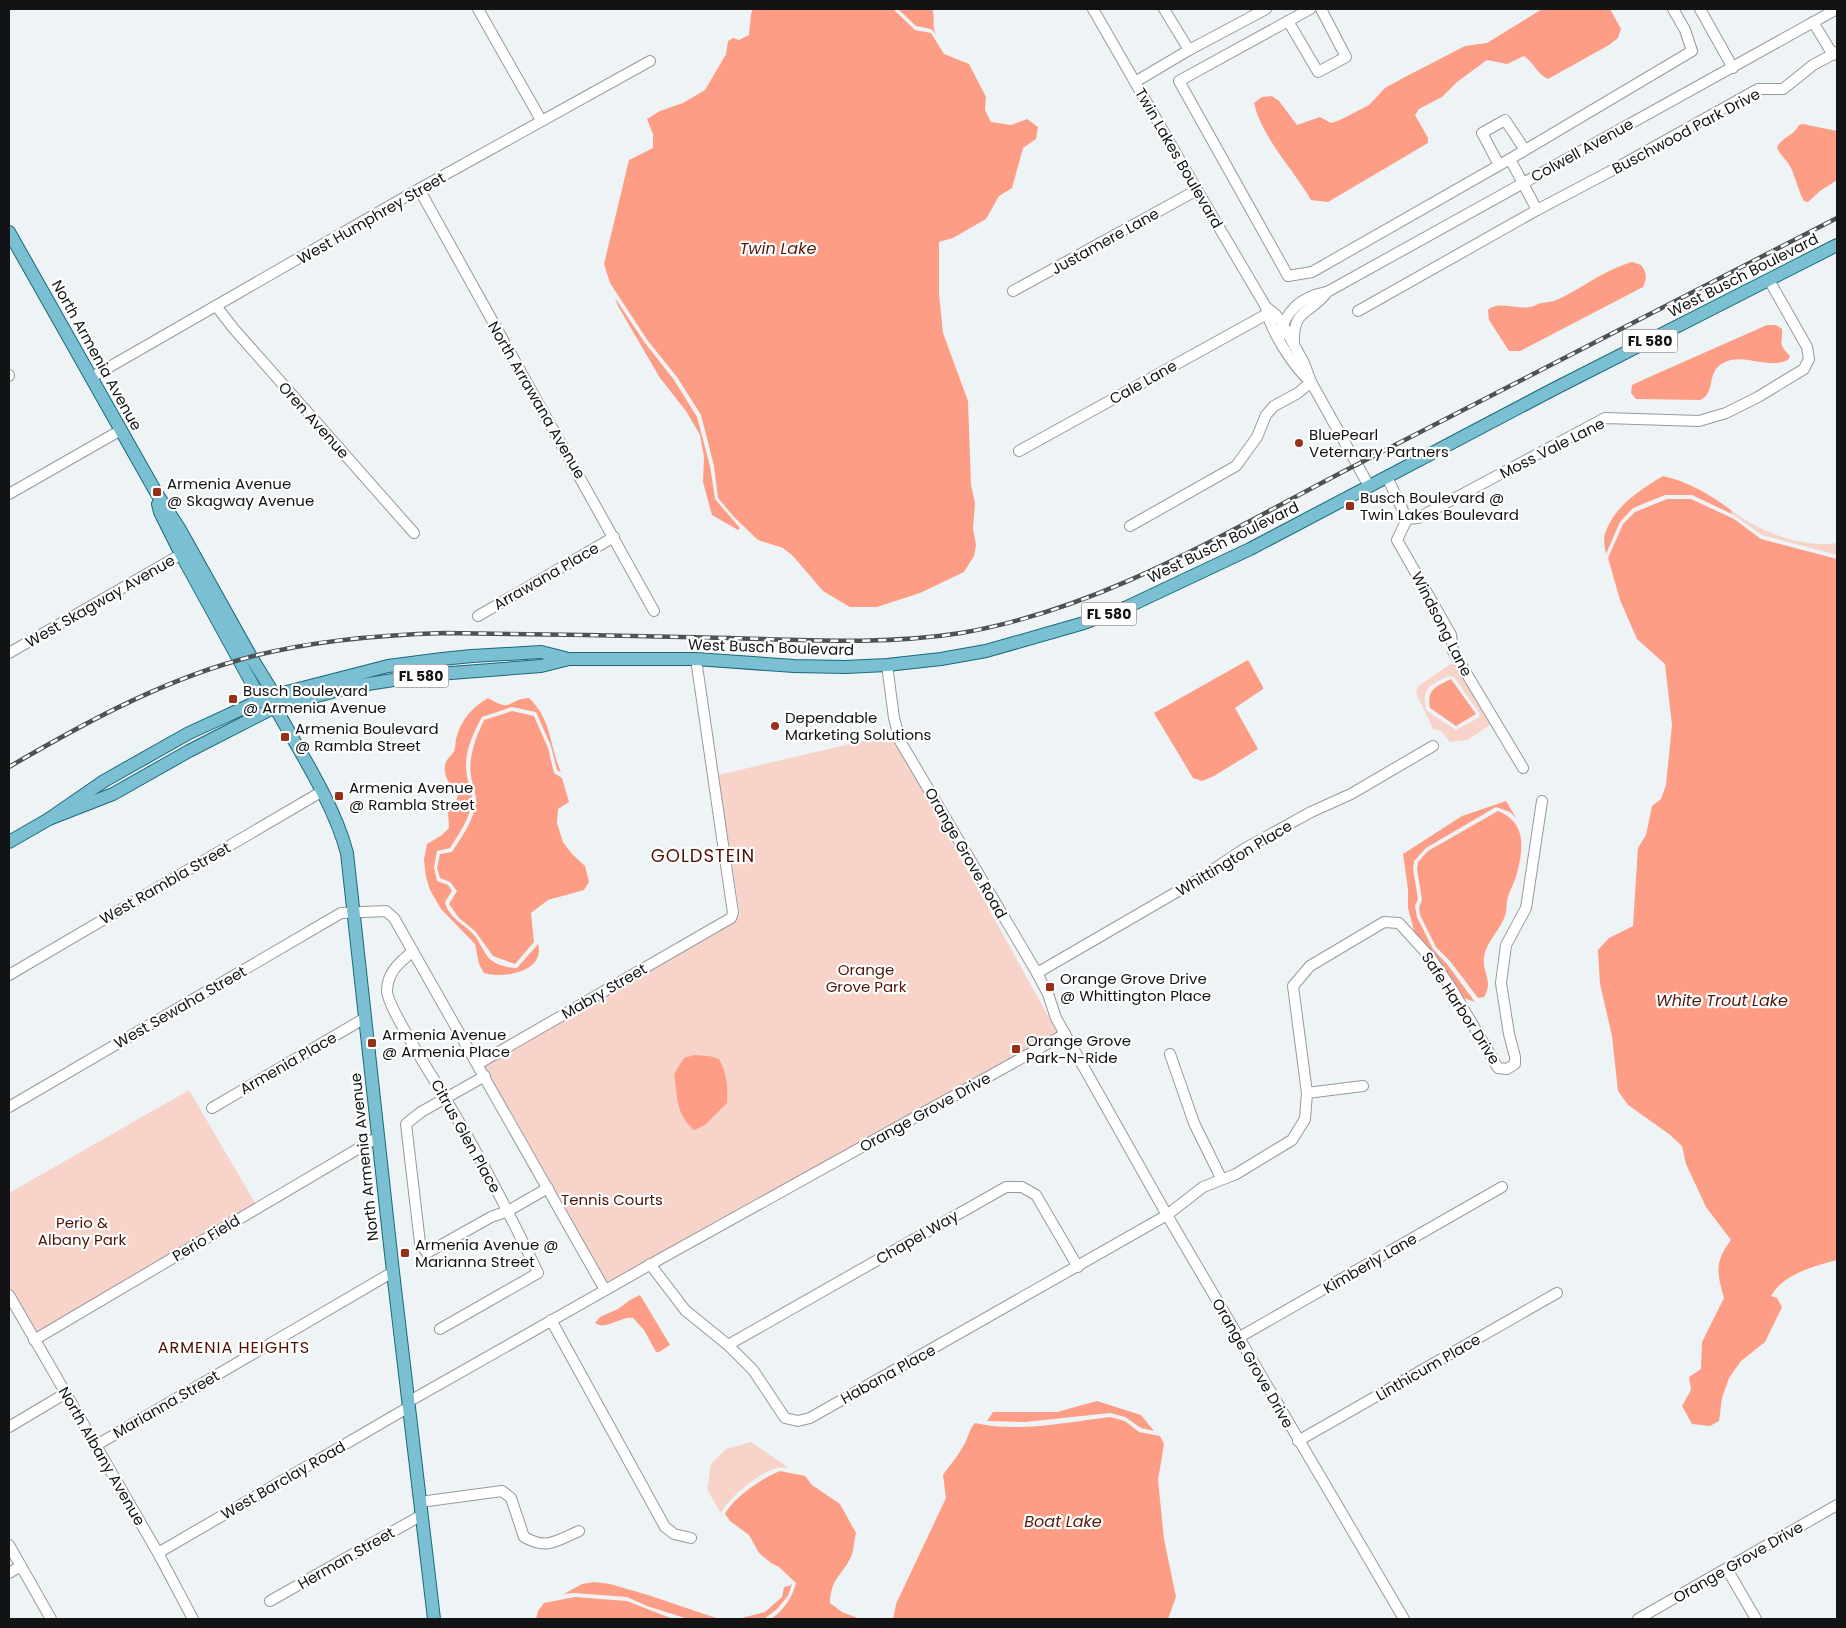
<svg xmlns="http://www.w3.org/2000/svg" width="1846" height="1628" viewBox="0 0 1846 1628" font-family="Poppins,sans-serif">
<rect width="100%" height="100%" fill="#eef4f6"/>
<g fill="#f8d3ca" fill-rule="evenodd">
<path d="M1731 510C1760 532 1800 548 1837 543V555L1762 535 1732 514Z"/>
<path d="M1451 664 1456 665 1491 724 1468 740 1450 742 1441 731 1433 729 1416 693 1418 686ZM1449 676 1454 677 1480 714 1478 718 1456 730 1427 711C1420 688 1431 684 1449 676Z"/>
<polygon points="892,734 1057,1032 608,1284 484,1064 740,915 718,775"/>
<polygon points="189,1090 258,1208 34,1340 9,1295 9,1193"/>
<path d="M751 1442 789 1468C785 1468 781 1467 777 1468 760 1472 729 1497 721 1513L707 1490 711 1464 726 1449Z"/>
</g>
<g fill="#fd9d85">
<polygon points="753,9 893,9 915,30 931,33 944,54 969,64 986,97 985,110 991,122 1011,125 1027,119 1038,127 1036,139 1023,148 1012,188 999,196 986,219 953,238 939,242 939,294 943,333 968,401 971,485 975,503 973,528 976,545 974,556 964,572 920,593 877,607 850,607 823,591 793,556 783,548 758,540 734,517 718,498 714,466 701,415 677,377 648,341 610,283 604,264 629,160 653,148 653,134 647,119 660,111 683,103 705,90 726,54 728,41 733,38 739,40 749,35 751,14"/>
<path d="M898 9H932C936 17 931 26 936 34L931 29 916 26Z"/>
<path d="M1542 9H1610L1621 29 1618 38 1609 45 1548 79C1537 74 1534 63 1524 56L1507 64 1487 60 1457 82 1442 97 1419 109 1415 115 1428 138V143L1328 202 1311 200C1294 170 1262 138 1254 103L1262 97 1272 96 1279 101 1297 125 1320 117 1331 123 1340 120 1369 105 1385 88 1405 77 1465 46 1487 43Z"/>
<path d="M1803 124 1837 131V180L1820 191 1808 202 1804 201C1797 189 1796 175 1788 163 1784 157 1779 154 1777 147 1782 137 1794 136 1799 125Z"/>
<path d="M1632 262 1641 265C1647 272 1647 279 1643 287L1520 351H1509L1489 320 1488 310C1498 300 1517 310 1530 307 1533 307 1537 304 1541 303 1547 302 1553 302 1559 299 1586 286 1602 271 1632 262Z"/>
<polygon points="615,298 645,343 674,380 697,417 710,466 715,499 740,528 738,530 712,515 703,482 704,457 700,435 686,411 660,378 618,306"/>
<path d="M1767 325H1776L1782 329C1783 344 1777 343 1790 356L1788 360C1767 370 1743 352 1723 363 1706 372 1716 394 1700 400L1636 399 1631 393 1632 385 1647 378Z"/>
<path d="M1663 476C1689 482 1709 494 1731 510L1732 514 1692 495H1665L1633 508 1620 522 1606 554C1605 548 1603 539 1605 534 1614 506 1640 490 1663 476Z"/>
<path d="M1667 499H1691L1734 519 1761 539 1837 559V1260C1815 1266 1783 1274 1771 1296L1777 1298 1782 1307 1765 1342 1741 1361 1729 1378 1722 1398 1719 1421 1710 1426 1692 1424 1682 1406 1691 1390 1689 1377 1701 1369 1702 1342 1724 1298C1717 1272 1714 1263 1731 1240L1706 1207 1686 1164 1682 1146 1669 1134 1628 1105 1618 1091 1612 1036 1600 984 1598 950 1609 938 1633 926 1638 848 1646 835 1652 806 1661 799 1666 785 1672 725 1665 664 1637 639 1620 600 1608 558 1623 524 1635 512Z"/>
<polygon points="1248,660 1263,687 1263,689 1235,708 1258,749 1214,776 1202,781 1193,778 1154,713"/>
<path d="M1451 679 1476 714 1456 726 1430 708C1427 689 1435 687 1451 679Z"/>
<path d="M488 698C513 713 506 700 529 698 552 720 549 745 561 772L557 770 551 746 536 712 512 707 482 717C472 735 463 755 467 776 468 784 473 795 472 803 469 820 458 835 450 848L437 851 434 867 437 881 448 885 452 891 445 902C448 917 464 924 473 934 480 941 483 953 491 960 497 965 509 968 517 968L538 944C546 972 502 979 484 973L479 964 475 944 441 909 430 890 426 877 424 860 427 844 442 835 449 828 448 811 455 804 458 795C450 785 440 772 447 760 449 757 453 754 454 751 456 747 455 740 457 736 462 718 473 707 488 698Z"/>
<path d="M512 711 534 716 548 748 554 773 562 778 569 802 558 809 557 823 563 842 572 854 585 866 589 882 584 890 548 900 531 913 534 942 515 964 493 956 475 931 459 918 449 904 457 891 450 882 440 878 437 868 440 854 452 852C461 838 474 820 476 803 477 795 472 784 471 776 468 757 476 737 484 720Z"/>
<polygon points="1506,801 1516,818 1510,812 1496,807 1426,848 1414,861 1413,869 1418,899 1415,906 1417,917 1433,949 1447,964 1475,1002 1464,998 1450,983 1414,931 1408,908 1408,889 1403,854 1462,816"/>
<path d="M1498 811C1526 822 1524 848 1517 873 1515 882 1509 891 1507 901 1506 906 1507 911 1505 916 1500 930 1486 942 1484 957 1482 973 1494 981 1484 997L1478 998 1450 961 1436 947 1420 915 1419 907 1422 900 1417 869 1418 862 1428 851Z"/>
<path d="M694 1055 709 1056 719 1059C727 1074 728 1086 727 1103L705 1125 694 1130C675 1113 678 1097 674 1074L684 1058Z"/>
<path d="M640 1295 670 1345 659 1352H656L644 1330 633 1318C620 1316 606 1331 595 1323L600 1317 618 1309 630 1300Z"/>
<polygon points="1097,1401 1141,1415 1154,1431 1141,1428 1125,1417 1110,1413 1025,1422 987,1421 993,1412 1057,1412"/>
<path d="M1110 1417 1125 1421 1139 1432 1160 1436 1164 1444 1158 1480 1164 1539 1176 1597 1168 1619H893L896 1604 946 1498 943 1475C951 1464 960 1453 966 1441 969 1434 970 1429 975 1423 1019 1433 1066 1422 1110 1417Z"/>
<path d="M780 1471 805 1476 812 1485 840 1504 856 1533C854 1540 854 1550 851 1557 841 1577 831 1578 830 1603L842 1612 860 1619H771C784 1610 792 1598 796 1583L779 1567 771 1563 759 1553 749 1535 730 1521 725 1514C733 1498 764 1477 780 1471Z"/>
<polygon points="594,1582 610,1584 648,1595 716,1618 738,1619 765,1612 782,1597 784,1587 789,1586 792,1584 788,1596 777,1609 764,1619 688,1619 647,1606 627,1597 574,1593 564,1594 582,1584"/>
<polygon points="575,1597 627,1601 673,1619 536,1619 538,1611 544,1603"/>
</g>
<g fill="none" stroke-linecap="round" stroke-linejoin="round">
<defs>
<g id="minor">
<polyline points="478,9 541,120"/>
<path d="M1093 9 1197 190 1266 307C1269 329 1294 368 1311 382"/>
<polyline points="1164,9 1189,50"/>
<polyline points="1310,9 1179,81 1288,276 1312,272 1510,159 1692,51 1685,30 1673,9"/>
<polyline points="1700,9 1733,68"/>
<polyline points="1288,21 1318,72 1346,57 1321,9"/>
<polyline points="1813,22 1833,55"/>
<polyline points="1135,82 1189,50 1266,9"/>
<polyline points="1510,159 1537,210"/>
<polyline points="1499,165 1482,133 1505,120 1525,150"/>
<polyline points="419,189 654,611"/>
<polyline points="1013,291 1197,190"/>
<polyline points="216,306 234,329 414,533"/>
<polyline points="1266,307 1276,315 1282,323 1304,363 1311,382 1369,486"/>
<polyline points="1358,311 1537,210 1609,172 1758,89 1783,89 1813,65 1837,52"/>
<path d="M1279 338C1285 311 1300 297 1327 292L1837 9"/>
<path d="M1294 345C1292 307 1311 315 1327 292"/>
<polyline points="9,375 9,376"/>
<polyline points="92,377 419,189 650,61"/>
<polyline points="1019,451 1267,314"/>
<polyline points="1387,477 1407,519"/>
<polyline points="9,494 121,430"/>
<polyline points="1407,519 1418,518 1605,418 1699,421 1726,413 1758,397 1804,369 1809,359 1807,347 1769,280"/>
<polyline points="1407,519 1397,540 1451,635 1453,651 1523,768"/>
<polyline points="1130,526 1236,466 1257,437 1266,415 1274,406 1298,393 1311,382"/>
<polyline points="478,616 614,537"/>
<polyline points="9,653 187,551"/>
<polyline points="887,665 894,718 900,741 1037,973 1048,994 1056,1018 1167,1215 1404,1619"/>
<path d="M413 951C400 962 387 972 387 991 387 1007 436 1082 447 1101 480 1157 510 1214 538 1273L440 1329"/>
<polyline points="1037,973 1199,879 1244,849 1311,812 1351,794 1433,746"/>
<polyline points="9,975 321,792"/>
<polyline points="1170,1054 1194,1123 1221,1178"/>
<polyline points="478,1064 731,918 733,913 696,659"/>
<polyline points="485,1076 421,1112 406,1124 420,1243 427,1253 491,1217 508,1211 548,1188"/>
<polyline points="1307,1093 1363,1086"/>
<polyline points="9,1107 341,913 386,911 394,918 605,1290"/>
<polyline points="212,1108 365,1018"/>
<polyline points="650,1264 685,1310 728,1345 753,1370 785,1418 798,1421 810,1418 1167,1215 1203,1187 1236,1174 1292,1140 1305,1119 1307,1093 1293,986 1310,966 1384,922 1399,923 1430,957 1452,989 1498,1068 1507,1069 1515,1064 1515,1057 1509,1034 1501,983 1506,945 1526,908 1542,801"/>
<polyline points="9,1295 158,1553 193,1619"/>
<polyline points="551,1320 665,1527 674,1534 691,1538"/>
<polyline points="1238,1338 1502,1187"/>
<polyline points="34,1340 378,1137"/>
<polyline points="728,1345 1006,1187 1022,1187 1036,1195 1078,1267"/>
<polyline points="408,1402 653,1263 1065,1034"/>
<polyline points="9,1427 66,1393"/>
<polyline points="1298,1441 1557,1293"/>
<polyline points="95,1446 393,1272"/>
<path d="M420 1502 502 1491 511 1498 524 1537C547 1550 556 1541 579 1531"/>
<polyline points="9,1545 51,1619"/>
<polyline points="158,1553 409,1407"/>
<polyline points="1727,1569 1756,1619"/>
<polyline points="9,1573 21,1566"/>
<polyline points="270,1601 422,1515"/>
<polyline points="1638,1619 1837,1505"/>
</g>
<g id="major">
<path d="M9 232 157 494 179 528 251 657 275 696V707C300 752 334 804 347 853L393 1272 434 1619"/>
<polyline points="158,504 160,512 181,554 261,700 269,704"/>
<polyline points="49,819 113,794 189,751 275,707 355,686 425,675 541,666 569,659 696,659 794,666 845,667 887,665 941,659 986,651 1084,623 1127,607 1250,549 1552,390 1837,245"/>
<polyline points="9,842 49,819 104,781 189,733 261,700 283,693 388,666 442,659 472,656 541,652 565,658"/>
</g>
</defs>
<use href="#minor" stroke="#959b9d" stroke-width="12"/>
<use href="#major" stroke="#1b687c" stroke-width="14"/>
<use href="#minor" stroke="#fff" stroke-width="10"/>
<use href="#major" stroke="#7abfd2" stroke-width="12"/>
<defs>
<path id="rail" d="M9 767C81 725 157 683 239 660 305 641 376 635 445 633 540 634 634 636 729 638 805 640 885 645 961 633 1106 608 1229 530 1358 464 1518 382 1677 300 1837 218"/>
</defs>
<use href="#rail" stroke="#4f5253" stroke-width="4.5"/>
<use href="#rail" stroke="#fff" stroke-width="2.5" stroke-dasharray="8" stroke-linecap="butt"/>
</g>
<g fill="#983017" stroke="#fff" stroke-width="2">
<circle cx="1299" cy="443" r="5"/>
<rect x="152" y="487" width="10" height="10" rx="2.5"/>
<rect x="1345" y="501" width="10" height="10" rx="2.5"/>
<rect x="228" y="694" width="10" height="10" rx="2.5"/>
<circle cx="775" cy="726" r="5"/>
<rect x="280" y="732" width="10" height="10" rx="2.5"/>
<rect x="334" y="791" width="10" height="10" rx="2.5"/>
<rect x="1045" y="982" width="10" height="10" rx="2.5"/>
<rect x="367" y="1038" width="10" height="10" rx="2.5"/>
<rect x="1011" y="1044" width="10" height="10" rx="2.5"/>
<rect x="400" y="1248" width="10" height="10" rx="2.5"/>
</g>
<g text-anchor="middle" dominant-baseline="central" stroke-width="4.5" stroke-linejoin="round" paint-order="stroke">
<g fill="#fff" stroke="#585a5a" stroke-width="1">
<rect x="1622.5" y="329.5" width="55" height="23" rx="4"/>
<rect x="1081.5" y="602.5" width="55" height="23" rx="4"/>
<rect x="393.5" y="664.5" width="55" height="23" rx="4"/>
</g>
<g font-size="14" font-weight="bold" fill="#111314">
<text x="1650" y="341">FL 580</text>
<text x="1109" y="614">FL 580</text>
<text x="421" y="676">FL 580</text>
</g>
<g font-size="15" fill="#111314" stroke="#fff">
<text transform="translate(1686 131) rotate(-28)">Buschwood Park Drive</text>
<text transform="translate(1582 150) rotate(-29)">Colwell Avenue</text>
<text transform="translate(1179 158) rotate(60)">Twin Lakes Boulevard</text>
<text transform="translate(371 218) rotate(-30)">West Humphrey Street</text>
<text transform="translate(1105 241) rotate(-29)">Justamere Lane</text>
<text transform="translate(1743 275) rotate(-27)">West Busch Boulevard</text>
<text transform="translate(97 355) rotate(61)">North Armenia Avenue</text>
<text transform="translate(1143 382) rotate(-29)">Cale Lane</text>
<text transform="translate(537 400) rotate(60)">North Arrawana Avenue</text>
<text transform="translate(314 420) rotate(48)">Oren Avenue</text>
<text transform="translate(1552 448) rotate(-27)">Moss Vale Lane</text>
<text transform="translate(1223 542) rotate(-26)">West Busch Boulevard</text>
<text transform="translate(546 576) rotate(-30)">Arrawana Place</text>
<text transform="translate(100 601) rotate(-30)">West Skagway Avenue</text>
<text transform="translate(1442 624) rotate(63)">Windsong Lane</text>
<text transform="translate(771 647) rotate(2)">West Busch Boulevard</text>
<text transform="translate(966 853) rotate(60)">Orange Grove Road</text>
<text transform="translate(1234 858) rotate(-31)">Whittington Place</text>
<text transform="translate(165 883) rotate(-30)">West Rambla Street</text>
<text transform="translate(604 991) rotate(-30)">Mabry Street</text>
<text transform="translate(180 1007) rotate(-30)">West Sewaha Street</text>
<text transform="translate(1461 1008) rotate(57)">Safe Harbor Drive</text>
<text transform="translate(288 1063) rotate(-30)">Armenia Place</text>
<text transform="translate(925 1112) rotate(-29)">Orange Grove Drive</text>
<text transform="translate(466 1136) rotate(61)">Citrus Glen Place</text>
<text transform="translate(364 1157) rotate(-96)">North Armenia Avenue</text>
<text transform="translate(917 1237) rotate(-30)">Chapel Way</text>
<text transform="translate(206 1238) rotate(-31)">Perio Field</text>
<text transform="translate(1370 1263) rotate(-30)">Kimberly Lane</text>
<text transform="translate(1253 1363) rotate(60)">Orange Grove Drive</text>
<text transform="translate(1428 1367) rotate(-30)">Linthicum Place</text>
<text transform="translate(888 1374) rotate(-29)">Habana Place</text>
<text transform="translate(166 1404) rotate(-30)">Marianna Street</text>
<text transform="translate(102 1456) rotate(60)">North Albany Avenue</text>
<text transform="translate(283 1480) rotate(-30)">West Barclay Road</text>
<text transform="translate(346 1558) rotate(-30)">Herman Street</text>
<text transform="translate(1738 1562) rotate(-30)">Orange Grove Drive</text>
</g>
<g font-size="15" fill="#111314" stroke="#fff" text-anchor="start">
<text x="1309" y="434">BluePearl<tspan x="1309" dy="17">Veternary Partners</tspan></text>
<text x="167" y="483">Armenia Avenue<tspan x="167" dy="17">@ Skagway Avenue</tspan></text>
<text x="1360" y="497">Busch Boulevard @<tspan x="1360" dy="17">Twin Lakes Boulevard</tspan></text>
<text x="243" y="690">Busch Boulevard<tspan x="243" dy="17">@ Armenia Avenue</tspan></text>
<text x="785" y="717">Dependable<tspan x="785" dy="17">Marketing Solutions</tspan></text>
<text x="295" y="728">Armenia Boulevard<tspan x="295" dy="17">@ Rambla Street</tspan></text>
<text x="349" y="787">Armenia Avenue<tspan x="349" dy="17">@ Rambla Street</tspan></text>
<text x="1060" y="978">Orange Grove Drive<tspan x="1060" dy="17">@ Whittington Place</tspan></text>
<text x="382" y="1034">Armenia Avenue<tspan x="382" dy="17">@ Armenia Place</tspan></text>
<text x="1026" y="1040">Orange Grove<tspan x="1026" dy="17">Park-N-Ride</tspan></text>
<text x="415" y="1244">Armenia Avenue @<tspan x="415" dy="17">Marianna Street</tspan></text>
</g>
<g font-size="15" fill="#4e1406" stroke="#fff">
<text x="866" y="969">Orange<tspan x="866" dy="17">Grove Park</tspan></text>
<text x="612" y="1199">Tennis Courts</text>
<text x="82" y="1222">Perio &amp;<tspan x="82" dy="17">Albany Park</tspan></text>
</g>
<g font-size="16" font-style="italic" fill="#54190b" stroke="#fff">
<text x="778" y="248">Twin Lake</text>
<text x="1722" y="1000">White Trout Lake</text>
<text x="1063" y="1521">Boat Lake</text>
</g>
<g font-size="16" letter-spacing="1" fill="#500e00" stroke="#fff">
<text x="234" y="1347">ARMENIA HEIGHTS</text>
</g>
<g font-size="18" letter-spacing="1" fill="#500e00" stroke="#fff">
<text x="703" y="855">GOLDSTEIN</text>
</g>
</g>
<rect width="1846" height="1628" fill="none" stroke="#111314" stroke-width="20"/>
</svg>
